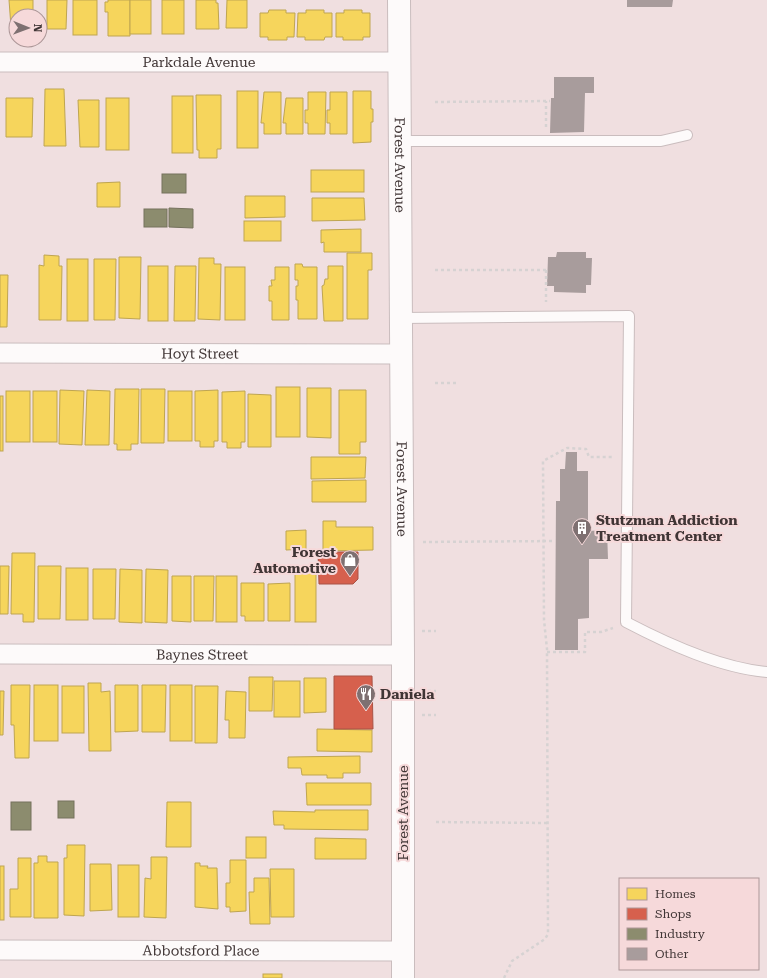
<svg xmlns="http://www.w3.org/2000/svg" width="767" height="978" viewBox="0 0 767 978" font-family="'Roboto Serif',serif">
<rect width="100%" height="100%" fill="#f0dfe0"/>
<g fill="#f6d55c" stroke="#bfa550">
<polygon points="9,0 33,0 33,16 16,16 16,27 11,27"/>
<polygon points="47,0 67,0 66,29 47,29"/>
<rect x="73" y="0" width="24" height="35"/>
<polygon points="108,0 130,0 130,36 108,36 108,12 105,12 105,2 108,2"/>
<rect x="130" y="0" width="21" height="34"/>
<rect x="162" y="0" width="22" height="34"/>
<polygon points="196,0 216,0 216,3 218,3 219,29 196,29"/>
<polygon points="227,0 247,0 247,28 226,28"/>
<polygon points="269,10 286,10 286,13 295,13 294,37 287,37 287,40 268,40 268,37 260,37 260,13 268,13"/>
<polygon points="306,10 324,10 324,13 332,13 332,37 325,37 324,40 305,40 305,37 297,37 298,13 306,13"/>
<polygon points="344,10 362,10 362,13 370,13 370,37 363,37 363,40 343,40 343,37 336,37 336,13 344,13"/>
<polygon points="45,89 64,89 66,146 44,146"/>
<rect x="237" y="91" width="21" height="57"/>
<polygon points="353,91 371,91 371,109 373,109 373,122 371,122 371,142 353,143"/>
<polygon points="264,92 281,92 281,134 264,134 264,123 261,123"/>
<polygon points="308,92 326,92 325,134 308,134 308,123 305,123 305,110 308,110"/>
<polygon points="330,92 347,92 347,134 330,134 330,123 327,123 327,110 330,110"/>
<polygon points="196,95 221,95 221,149 217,149 217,158 199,158 199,150 197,150"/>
<rect x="172" y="96" width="21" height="57"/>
<polygon points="6,98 33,98 32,137 6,137"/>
<rect x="106" y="98" width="23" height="52"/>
<polygon points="286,98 303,98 303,134 286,134 286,123 283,123"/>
<polygon points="78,100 99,100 99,147 80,147"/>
<rect x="311" y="170" width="53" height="22"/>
<polygon points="120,182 120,207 97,207 97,183"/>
<polygon points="245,196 285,196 285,217 245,218"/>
<polygon points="312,198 364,198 365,220 312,221"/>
<rect x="244" y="221" width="37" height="20"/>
<polygon points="361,229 361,252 324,252 324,242 321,243 321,230"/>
<polygon points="347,253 372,253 372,270 368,270 368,319 347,319"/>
<polygon points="44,255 59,256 59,266 62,266 61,320 39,320 39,265 44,266"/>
<polygon points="119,257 141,257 140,319 119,318"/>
<polygon points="199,258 214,258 214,264 221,264 220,320 198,319"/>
<rect x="67" y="259" width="21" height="62"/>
<polygon points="94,259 116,259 115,320 94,320"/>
<polygon points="295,264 302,264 303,267 317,267 317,319 298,319 298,300 296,300 296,286 298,286 298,280 295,280"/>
<rect x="148" y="266" width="20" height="55"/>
<polygon points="175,266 196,266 195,321 174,321"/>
<polygon points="328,266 343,266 343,321 324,321 322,286 324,285 325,279 328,279"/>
<rect x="225" y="267" width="20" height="53"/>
<polygon points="275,267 289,267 289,320 272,320 272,301 269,301 269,286 272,286 271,280 275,280"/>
<polygon points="0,275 8,275 7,327 0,327"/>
<rect x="276" y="387" width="24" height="50"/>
<polygon points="307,388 331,388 331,438 307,437"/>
<polygon points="115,389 139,389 138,444 131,444 131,450 117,450 117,444 114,444"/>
<polygon points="141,389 165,389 164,443 141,443"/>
<polygon points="60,390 84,391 82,445 59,444"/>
<polygon points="87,390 110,391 109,445 85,445"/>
<polygon points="218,390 218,441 214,441 214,447 200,447 200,441 195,441 195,391"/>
<polygon points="339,390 366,390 366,442 360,442 360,454 339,454"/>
<rect x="6" y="391" width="24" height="51"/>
<rect x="33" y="391" width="24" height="51"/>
<rect x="168" y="391" width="24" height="50"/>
<polygon points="245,391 245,442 241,442 241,448 227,448 227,442 222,442 222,392"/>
<polygon points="248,394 271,395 271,447 248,447"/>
<rect x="0" y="396" width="3" height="55"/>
<polygon points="311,457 366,457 365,478 311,479"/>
<polygon points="366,480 366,502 312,502 312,481"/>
<polygon points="323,521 336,521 336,527 373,527 373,550 323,551"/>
<polygon points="306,530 306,549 286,550 286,531"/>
<polygon points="12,553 35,553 34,622 23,622 23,614 11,614"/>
<polygon points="0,566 9,566 8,614 0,614"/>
<polygon points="38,566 61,566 60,619 38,619"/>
<rect x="66" y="568" width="22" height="52"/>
<polygon points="93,569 116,569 115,619 93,619"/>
<polygon points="120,569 142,570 142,623 119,622"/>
<polygon points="146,569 168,570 167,623 145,622"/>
<rect x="295" y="569" width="21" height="53"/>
<polygon points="172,576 191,576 191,622 172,621"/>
<polygon points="194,576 214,576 213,621 194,621"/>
<rect x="216" y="576" width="21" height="46"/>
<polygon points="241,583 264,583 264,621 245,621 245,616 241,616"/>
<polygon points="290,583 290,621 268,621 268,584"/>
<polygon points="249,677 273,677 272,711 249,711"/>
<polygon points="304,678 326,678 326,712 304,713"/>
<rect x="274" y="681" width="26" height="36"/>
<polygon points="88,683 101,683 101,692 110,691 111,751 89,751"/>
<polygon points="11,685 30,685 29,758 15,758 14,725 11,725"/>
<rect x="34" y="685" width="24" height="56"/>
<polygon points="115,685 138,685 138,731 115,732"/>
<polygon points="142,685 166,685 165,732 142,732"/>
<rect x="170" y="685" width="22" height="56"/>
<rect x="62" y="686" width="22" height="47"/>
<polygon points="195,686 218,686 217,743 195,743"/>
<polygon points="0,691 4,691 3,735 0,735"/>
<polygon points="226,691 246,692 245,738 229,738 229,720 225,720"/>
<polygon points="317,729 372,730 372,752 317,751"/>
<polygon points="360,756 360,773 343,773 343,778 327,778 327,775 302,775 301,768 288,768 288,757"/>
<polygon points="306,783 371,783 371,805 307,805"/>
<polygon points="167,802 191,802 191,847 166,847"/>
<polygon points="315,810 368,810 368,830 284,829 284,825 274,825 273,811 315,812"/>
<rect x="246" y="837" width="20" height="21"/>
<polygon points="315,838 366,839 366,859 315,859"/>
<polygon points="67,845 85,845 84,916 64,915 64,858 67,858"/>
<polygon points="38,856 47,856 47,862 58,862 58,918 34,918 34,863 38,863"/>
<polygon points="151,857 167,857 166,918 144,917 145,878 151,879"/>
<polygon points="18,858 31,858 31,917 10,917 10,889 18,889"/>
<polygon points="230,860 246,860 246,911 230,912 230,907 226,907 226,883 230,883"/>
<polygon points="195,863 200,863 200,866 208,866 207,868 217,868 218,909 195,907"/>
<polygon points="90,864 111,864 112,910 90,911"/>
<rect x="118" y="865" width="21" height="52"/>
<rect x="0" y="866" width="4" height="54"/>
<polygon points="270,869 294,869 294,917 271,917"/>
<polygon points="254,878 269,878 270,924 250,924 249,892 254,892"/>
<rect x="263" y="974" width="19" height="4"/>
</g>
<g fill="#d6604d" stroke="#a95346">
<polygon points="318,552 358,552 358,579 353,584 319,584"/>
<polygon points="334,676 372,676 373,729 334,729"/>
</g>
<g fill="#8c8c6e" stroke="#75725d">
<rect x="162" y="174" width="24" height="19"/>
<polygon points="169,208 193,209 193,228 169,227"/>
<rect x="144" y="209" width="23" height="18"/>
<rect x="58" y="801" width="16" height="17"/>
<rect x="11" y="802" width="20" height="28"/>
</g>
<g fill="#a89c9c">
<polygon points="627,0 673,0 672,7 627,7"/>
<polygon points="554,77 594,77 594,93 585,93 584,132 550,133 551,98 554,98"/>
<polygon points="557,252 586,252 586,258 592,258 591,285 586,285 586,293 554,292 554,286 547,286 548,257 556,257"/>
<polygon points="566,452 577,452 577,471 588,471 588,531 607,530 608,559 589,559 589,618 578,619 578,650 555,650 556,501 560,501 560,469 565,469"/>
</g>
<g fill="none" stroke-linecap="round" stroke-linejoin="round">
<defs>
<g id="lane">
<polyline points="399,141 661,141 687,135"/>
<path d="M401 318 629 316 626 622C668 644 720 668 767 672"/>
</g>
<g id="street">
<path id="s1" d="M0 62H399"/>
<path id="s2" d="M0 353 401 354"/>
<path id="s3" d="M0 654 403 655"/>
<path id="s4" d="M0 950 402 951"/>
</g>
<g id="secondary">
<path id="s5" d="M399 0 403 655V978"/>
</g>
</defs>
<use href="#lane" stroke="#cabdbe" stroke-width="12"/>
<use href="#street" stroke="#cabdbe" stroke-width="21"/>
<use href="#secondary" stroke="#cabdbe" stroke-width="24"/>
<g stroke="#d6d2d2" stroke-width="2.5" stroke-dasharray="3 3" stroke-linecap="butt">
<polyline points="435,102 550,101"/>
<polyline points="546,127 546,101"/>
<polyline points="435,270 547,270"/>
<polyline points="546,270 546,302"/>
<polyline points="435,383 458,383"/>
<polyline points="423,542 554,541"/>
<polyline points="422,631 436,631"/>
<polyline points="547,652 585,652 585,632 601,632 613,628"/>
<polyline points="422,691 436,691"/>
<polyline points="422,715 436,715"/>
<polyline points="436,822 547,823"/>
<polyline points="504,978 512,961 545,939 548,934 547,649 544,620 543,461 567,448 586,449 589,457 614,457"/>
</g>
<use href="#lane" stroke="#fdfafa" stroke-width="10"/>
<use href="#street" stroke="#fdfafa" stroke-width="19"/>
<use href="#secondary" stroke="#fdfafa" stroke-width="22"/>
</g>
<defs>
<symbol id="building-pin" viewBox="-11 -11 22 30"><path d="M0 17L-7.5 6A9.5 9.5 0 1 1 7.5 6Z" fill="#7e7071" stroke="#f6d9da"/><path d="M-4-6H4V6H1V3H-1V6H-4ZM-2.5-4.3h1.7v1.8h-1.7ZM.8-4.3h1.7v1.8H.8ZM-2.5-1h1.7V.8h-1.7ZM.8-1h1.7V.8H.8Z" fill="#fff"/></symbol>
<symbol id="shop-pin" viewBox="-11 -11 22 30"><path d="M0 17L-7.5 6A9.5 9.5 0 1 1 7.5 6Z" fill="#7e7071" stroke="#f6d9da"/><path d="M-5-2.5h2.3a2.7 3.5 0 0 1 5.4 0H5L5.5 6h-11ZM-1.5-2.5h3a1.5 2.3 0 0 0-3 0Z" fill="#fff"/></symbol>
<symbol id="restaurant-pin" viewBox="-11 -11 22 30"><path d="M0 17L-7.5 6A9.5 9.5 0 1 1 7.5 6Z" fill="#7e7071" stroke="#f6d9da"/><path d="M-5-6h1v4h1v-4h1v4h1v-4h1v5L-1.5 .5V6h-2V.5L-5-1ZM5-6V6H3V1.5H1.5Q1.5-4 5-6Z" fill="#fff"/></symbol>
</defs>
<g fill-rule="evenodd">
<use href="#building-pin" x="571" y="517" width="22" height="30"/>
<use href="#shop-pin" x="339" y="549" width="22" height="30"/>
<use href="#restaurant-pin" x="355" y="683" width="22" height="30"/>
</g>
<g text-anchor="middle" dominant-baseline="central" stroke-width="4" stroke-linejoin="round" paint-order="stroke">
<g font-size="14" fill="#403535" stroke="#f6d9da">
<text stroke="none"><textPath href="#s1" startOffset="199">Parkdale Avenue</textPath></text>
<text stroke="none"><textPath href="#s5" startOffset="165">Forest Avenue</textPath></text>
<text stroke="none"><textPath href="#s2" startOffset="200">Hoyt Street</textPath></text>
<text stroke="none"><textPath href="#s5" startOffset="489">Forest Avenue</textPath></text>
<text stroke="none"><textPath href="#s3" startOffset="202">Baynes Street</textPath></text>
<text transform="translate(403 813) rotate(-90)">Forest Avenue</text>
<text stroke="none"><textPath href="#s4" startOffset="201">Abbotsford Place</textPath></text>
</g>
<g font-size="14" font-weight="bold" fill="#403535" stroke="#f6d9da" text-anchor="start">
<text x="596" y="520">Stutzman Addiction<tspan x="596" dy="16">Treatment Center</tspan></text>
<text x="336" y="552" text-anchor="end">Forest<tspan x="336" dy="16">Automotive</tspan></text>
<text x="380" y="694">Daniela</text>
</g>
</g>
<rect x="619" y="878" width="140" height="92" fill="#f6d9da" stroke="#ad9798"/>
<rect x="627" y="888" width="20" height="12" fill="#f6d55c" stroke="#ad9798"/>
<text x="655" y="898" font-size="12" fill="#403535">Homes</text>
<rect x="627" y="908" width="20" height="12" fill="#d6604d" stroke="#ad9798"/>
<text x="655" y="918" font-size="12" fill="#403535">Shops</text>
<rect x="627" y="928" width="20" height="12" fill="#8c8c6e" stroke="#ad9798"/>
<text x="655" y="938" font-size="12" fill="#403535">Industry</text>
<rect x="627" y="948" width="20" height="12" fill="#a89c9c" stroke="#ad9798"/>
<text x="655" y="958" font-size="12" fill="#403535">Other</text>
<g transform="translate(28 28) rotate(91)"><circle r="19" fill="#f6d9da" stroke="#ad9798"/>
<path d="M0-3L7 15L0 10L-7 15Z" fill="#7e7071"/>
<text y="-6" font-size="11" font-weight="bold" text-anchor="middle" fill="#403535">N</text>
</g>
</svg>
